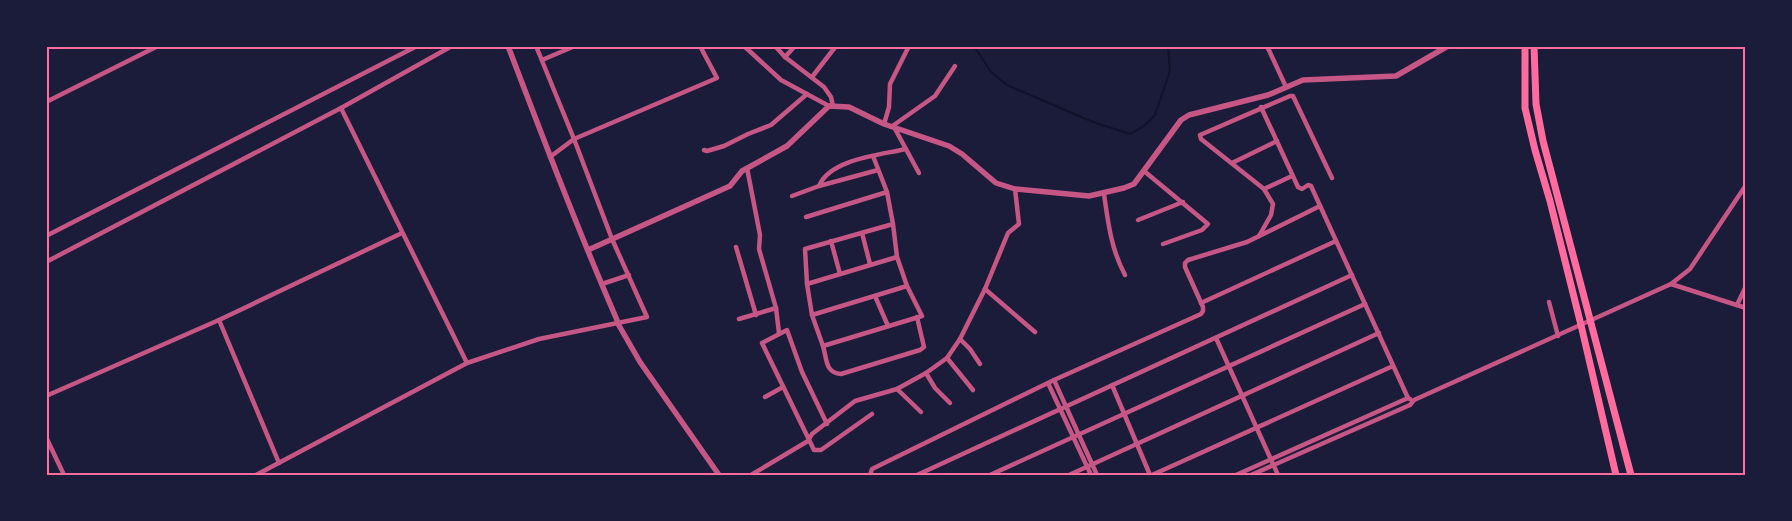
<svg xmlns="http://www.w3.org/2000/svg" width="1792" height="521" viewBox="0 0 1792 521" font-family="Overpass,sans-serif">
<rect width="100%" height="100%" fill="#1b1b3a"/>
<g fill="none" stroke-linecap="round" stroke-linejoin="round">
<polyline stroke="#12122b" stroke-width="2" points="974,46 991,72 1007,85 1093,122 1130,134 1144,126 1155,115 1170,71 1168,46"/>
<g stroke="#c65784" stroke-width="4.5">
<polyline points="744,46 781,80 829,106"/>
<polyline points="775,46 785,57 824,87 831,97 833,106"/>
<polyline points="1267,46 1286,87"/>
<polyline points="785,57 795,46"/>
<polyline points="542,60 575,46"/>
<polyline points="812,77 836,46"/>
<polyline points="46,102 158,46"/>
<polyline points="1261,107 1298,187 1302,189 1308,185 1311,186 1408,398"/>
<polyline points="341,108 467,363"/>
<polyline points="884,124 889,107 890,84 909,46"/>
<polyline points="891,127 935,96 955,66"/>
<polyline points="894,127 919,173"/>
<polyline points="704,150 707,151 724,146 748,134 771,125 807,94"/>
<polyline points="873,156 887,192 893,224 805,249 807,284 812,315 823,346 922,316 907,286 897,257 893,224"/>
<polyline points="550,157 574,139 717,78 700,46"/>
<polyline points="1232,163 1277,141"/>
<polyline points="747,168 760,235 759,249 776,308 779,333"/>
<polyline points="1144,171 1208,224 1202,230 1163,244"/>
<polyline points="1292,176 1264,189 1201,139 1200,135 1290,96 1293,96 1332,178"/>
<path d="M819 186C830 159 880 155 906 149"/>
<path d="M1104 194C1108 222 1111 249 1125 275"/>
<polyline points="792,196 819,186 878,170"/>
<polyline points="806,217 887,192"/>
<polyline points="1138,220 1183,202"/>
<polyline points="862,233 870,264"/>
<polyline points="46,236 417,46"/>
<polyline points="1259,236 1271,215 1273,204 1264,189"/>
<polyline points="831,241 840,274"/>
<polyline points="736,247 756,315"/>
<polyline points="46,262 341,108 452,46"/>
<polyline points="602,284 629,275"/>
<polyline points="807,284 897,257"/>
<polyline points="1671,284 1746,308"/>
<polyline points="985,289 1035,332"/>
<polyline points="875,296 888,326"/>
<polyline points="1549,302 1558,336"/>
<polyline points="1201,303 1336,241"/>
<polyline points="1737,305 1746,286"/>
<polyline points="812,315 907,286"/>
<polyline points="739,319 776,308"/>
<polyline points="219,320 279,463"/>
<polyline points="1216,338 1278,475"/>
<polyline points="960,339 970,349 980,364"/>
<path d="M823 346C827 359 825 373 841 374L920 350 924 347 917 317"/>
<polyline points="947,358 973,390"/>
<polyline points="926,373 935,388 950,403"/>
<polyline points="1054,380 1097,475"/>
<polyline points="1048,383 1091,475"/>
<polyline points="1112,385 1150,475"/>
<polyline points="897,389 921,412"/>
<polyline points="46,396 219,320 402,233"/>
<polyline points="765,397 783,387"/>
<polyline points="827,424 802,372 787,330 762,343 814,450 821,450 872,414"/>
<polyline points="46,437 64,475"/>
<polyline points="256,475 467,363 539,339 647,317 612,239 574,139 536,46"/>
<polyline points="751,475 808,441 812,434 855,401 897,389 926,373 947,358 960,339 985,289 1008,233 1019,224 1015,189"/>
<polyline points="870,475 872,469 1054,380 1201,314 1203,311 1203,307 1185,267 1185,263 1188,260 1247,242 1320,206"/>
<polyline points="917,475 1352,275"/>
<polyline points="990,475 1365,304"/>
<polyline points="1069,475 1379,333"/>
<polyline points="1152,475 1393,366"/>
<polyline points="1236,475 1408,398 1410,399"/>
<polyline points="1251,475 1410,405 1414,400 1671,284 1690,269 1746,185"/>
</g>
<g stroke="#c65784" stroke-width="5.5">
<path d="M508 46C543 138 578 230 617 320V322L640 362 719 475"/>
<polyline points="588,250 730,186 742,171 787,146 829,106 849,107 884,124 949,146 962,154 996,183 1015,189 1089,196 1124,188 1134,184 1181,120 1189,115 1268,95 1303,80 1396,76 1448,46"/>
</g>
<g stroke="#ff6b9d" stroke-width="7">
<polyline points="1525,46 1525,108 1535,150 1550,201 1581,325 1616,475"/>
<polyline points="1534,46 1536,104 1543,141 1631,475"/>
</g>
</g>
<rect width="1792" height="521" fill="none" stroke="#1b1b3a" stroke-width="95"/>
<rect x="48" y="48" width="1696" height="426" fill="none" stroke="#ff6b9d" stroke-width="2"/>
</svg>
